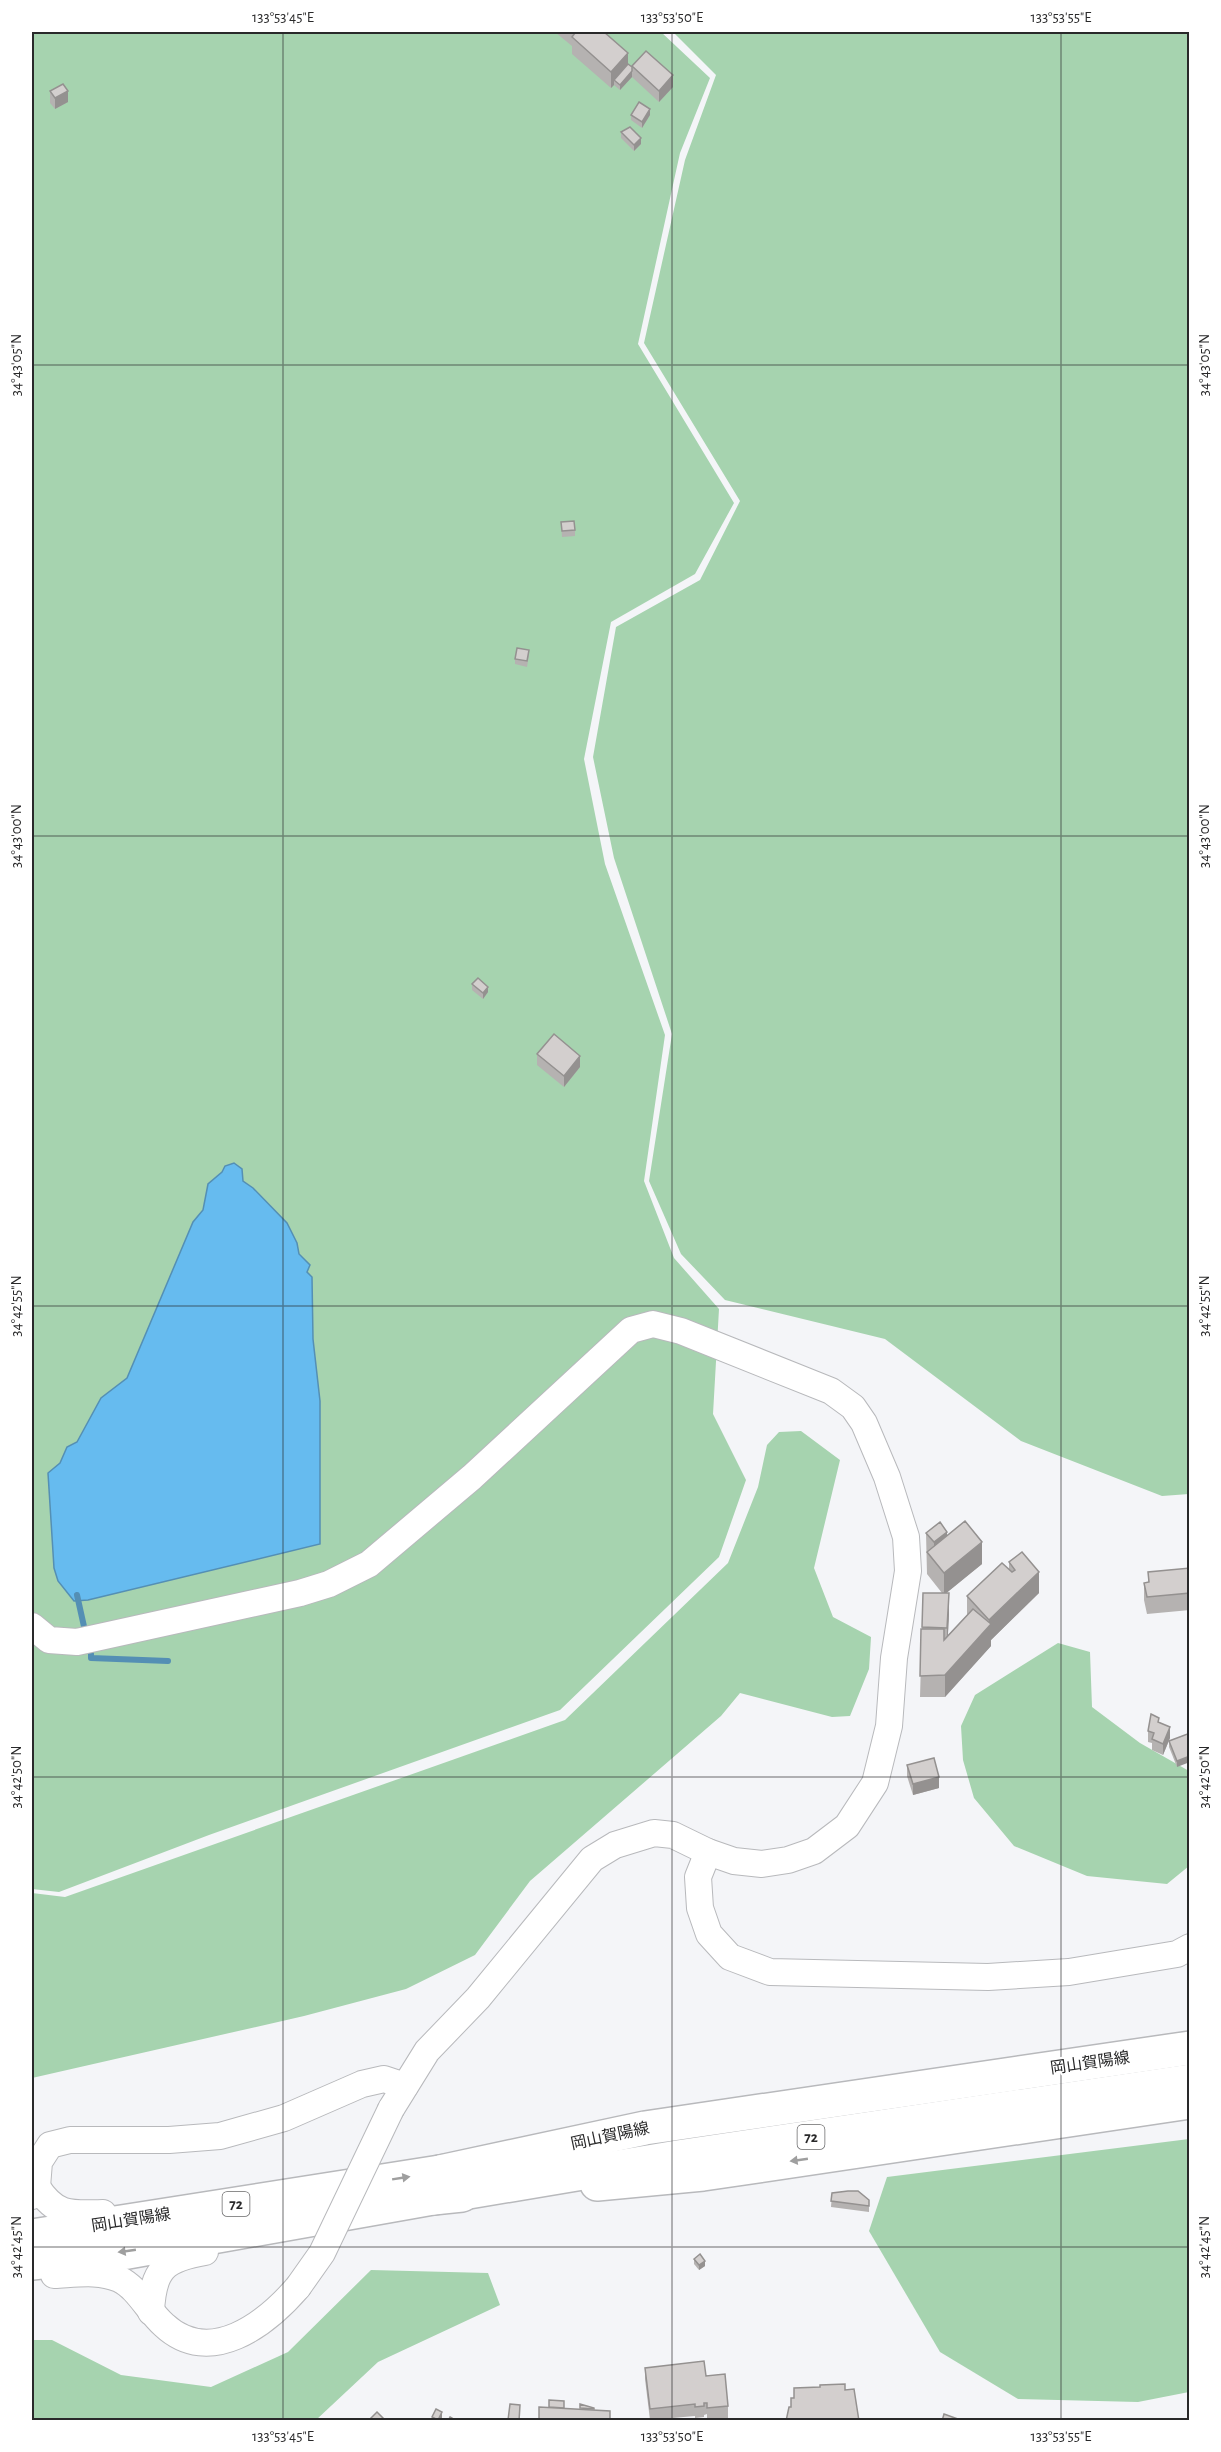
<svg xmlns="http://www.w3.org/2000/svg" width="1221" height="2452" viewBox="0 0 1221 2452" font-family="'Alegreya Sans','Noto Sans JP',sans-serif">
<rect width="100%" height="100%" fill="#f4f5f8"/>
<g fill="#a6d3af">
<polygon points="32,32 661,32 710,78 680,153 638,344 734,503 695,574 611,622 584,759 605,864 665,1035 644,1181 674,1258 719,1309 713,1414 746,1480 719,1557 560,1710 209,1835 59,1892 32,1889"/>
<polygon points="673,32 1189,32 1189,1494 1162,1496 1021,1441 885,1339 725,1300 681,1254 649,1181 672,1034 614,858 593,757 616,627 700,580 740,501 644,343 685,160 716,75"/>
<polygon points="801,1431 840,1460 814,1568 833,1617 871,1637 869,1669 850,1716 832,1717 740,1693 721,1716 530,1881 475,1955 406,1989 304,2016 32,2078 32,1893 65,1897 565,1720 728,1563 758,1487 767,1445 779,1432"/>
<polygon points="1058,1643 1090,1652 1092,1707 1140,1743 1189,1771 1189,1866 1167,1884 1087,1876 1014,1846 974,1798 963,1760 961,1726 975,1695"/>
<polygon points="1189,2139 1189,2392 1138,2402 1018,2399 940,2352 869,2231 887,2177"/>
<polygon points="371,2270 488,2273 500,2305 378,2362 316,2420 32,2420 32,2340 52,2340 121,2375 211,2387 288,2352"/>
</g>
<polygon fill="#66bbef" stroke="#548fb4" stroke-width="1.5" points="234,1163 242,1169 243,1181 253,1188 287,1223 297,1243 299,1254 310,1265 307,1272 312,1277 313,1339 320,1401 320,1544 88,1600 74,1601 58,1581 54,1568 48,1473 60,1463 67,1447 77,1442 101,1398 127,1378 193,1222 203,1210 208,1184 222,1172 225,1166"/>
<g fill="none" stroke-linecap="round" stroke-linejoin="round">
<g stroke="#548fb4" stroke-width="6">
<polyline points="77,1595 85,1631"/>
<polyline points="91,1654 91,1658 168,1661"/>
</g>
<defs>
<g id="tertiary">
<polyline points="32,1626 49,1640 77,1642 300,1593 329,1584 369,1564 472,1477 631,1330 653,1324 681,1331 831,1391 853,1407 864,1423 887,1477 906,1537 908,1571 894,1658 889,1726 875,1783 847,1826 814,1851 788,1860 762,1864 734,1861 708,1852 673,1835 654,1833 615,1845 592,1859 478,1998 427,2051 391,2109"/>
<polyline points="708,1852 698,1877 700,1908 709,1934 730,1957 770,1972 988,1977 1069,1972 1177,1954 1190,1947"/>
<path d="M37 2187C56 2216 70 2214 103 2213"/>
<polyline points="32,2196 37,2187 39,2162 50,2145 70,2140 169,2140 220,2136 284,2118 362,2084 384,2079 405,2086"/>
<path d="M54 2275C76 2274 99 2270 119 2279 138 2288 148 2311 164 2325 210 2368 266 2324 298 2287"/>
<path d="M151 2312C153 2269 164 2259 205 2252"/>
</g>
<g id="primary">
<polyline points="597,2184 703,2174 1190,2102"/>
<polyline points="32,2236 440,2172 645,2128 1190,2048"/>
<polyline points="32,2263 128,2252 433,2198 462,2195"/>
</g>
<g id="trunk">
<polyline points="440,2172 515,2162"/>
<polyline points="433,2198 678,2157 1190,2081"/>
</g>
</defs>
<use href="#tertiary" stroke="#b8b9bc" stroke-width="28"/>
<use href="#primary" stroke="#b8b9bc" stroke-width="36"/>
<use href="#trunk" stroke="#b8b9bc" stroke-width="36"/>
<use href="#tertiary" stroke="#fff" stroke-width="26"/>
<use href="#primary" stroke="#fff" stroke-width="33"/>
<use href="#trunk" stroke="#fff" stroke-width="33"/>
<defs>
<polyline id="tertiary-bridge" points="298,2287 322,2253 391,2109"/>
</defs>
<use href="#tertiary-bridge" stroke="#b8b9bc" stroke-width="28" stroke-linecap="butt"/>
<use href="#tertiary-bridge" stroke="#fff" stroke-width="26"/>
</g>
<g fill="#b5b2b1">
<polygon points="555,32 604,32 628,64 632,67 632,66 673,87 659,102 632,77 620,90 614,85 611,88 572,54 572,46"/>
<polygon points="50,91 68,102 55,109 50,103"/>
<polygon points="631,115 650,115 642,128 631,120"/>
<polygon points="621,132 641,144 634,151 621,138"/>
<polygon points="561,522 575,530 575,536 562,537"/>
<polygon points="529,655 527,667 515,664 515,659"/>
<polygon points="472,984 488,992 483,999 472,990"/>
<polygon points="537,1054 580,1067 564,1087 537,1065"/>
<polygon points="926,1533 947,1535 982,1564 946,1593 949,1614 948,1635 967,1615 967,1596 1009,1569 1009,1562 1039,1593 991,1640 991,1646 945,1697 920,1697 923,1593 942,1593 927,1574"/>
<polygon points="1190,1568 1190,1610 1147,1614 1144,1600 1144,1583 1148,1582 1148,1572"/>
<polygon points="1159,1722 1170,1738 1163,1755 1152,1750 1152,1743 1148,1742 1148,1731"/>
<polygon points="1190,1733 1177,1767 1169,1747 1169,1741"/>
<polygon points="907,1765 939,1788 913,1795 907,1776"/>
<polygon points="832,2193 869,2200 869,2212 831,2207"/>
<polygon points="694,2259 705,2266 699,2270 694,2264"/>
<polygon points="645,2368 706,2376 728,2406 728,2418 707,2419 707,2414 704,2415 704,2417 695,2418 695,2416 650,2420 645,2379"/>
<polygon points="432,2417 442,2421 432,2421"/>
</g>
<g fill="#949190">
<polygon points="628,53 628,70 614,80 614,85 611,88 611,72"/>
<polygon points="632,71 632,77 620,90 620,85"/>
<polygon points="673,75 673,87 659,102 659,91"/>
<polygon points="68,91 68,102 55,109 55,98"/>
<polygon points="650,109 650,115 642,128 642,122"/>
<polygon points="641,138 641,144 634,151 634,145"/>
<polygon points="488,987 488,992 483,999 483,993"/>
<polygon points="580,1056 580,1067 564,1087 564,1076"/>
<polygon points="947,1532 947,1554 934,1561 934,1542"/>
<polygon points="982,1542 982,1564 944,1595 944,1573"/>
<polygon points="1039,1572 1039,1593 991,1640 991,1646 945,1697 945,1675 989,1626 989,1620"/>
<polygon points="949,1593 949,1614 947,1650 947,1628"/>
<polygon points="1170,1727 1170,1738 1163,1755 1163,1744"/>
<polygon points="1190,1756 1190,1762 1177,1767 1177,1761"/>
<polygon points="939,1777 939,1788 913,1795 913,1784"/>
<polygon points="705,2261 705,2266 699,2270 699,2265"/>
<polygon points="442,2412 442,2421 438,2421 438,2420"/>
</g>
<g fill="#d3cfce" stroke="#949190" stroke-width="1.5">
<polygon points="574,32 604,32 628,53 611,72 572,37 575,33"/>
<polygon points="646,51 673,75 659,91 632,66"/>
<polygon points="628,64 632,67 632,71 620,85 614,80"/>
<polygon points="63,84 68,91 55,98 50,91"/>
<polygon points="639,102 650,109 642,122 631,115"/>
<polygon points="630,127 641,138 634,145 621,132"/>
<polygon points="574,521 575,530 562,531 561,522"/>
<polygon points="517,648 529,650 527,661 515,659"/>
<polygon points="478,978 488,987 483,993 472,984"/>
<polygon points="554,1034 580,1056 564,1076 537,1054"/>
<polygon points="965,1521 982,1542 944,1573 927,1552"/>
<polygon points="940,1522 947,1532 934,1542 926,1533"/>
<polygon points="1022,1552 1039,1572 989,1620 967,1596 1002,1563 1012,1572 1015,1570 1009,1562"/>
<polygon points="1190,1568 1190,1593 1147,1597 1144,1583 1149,1582 1148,1572"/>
<polygon points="923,1593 949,1593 947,1628 922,1627"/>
<polygon points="973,1609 991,1624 945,1675 920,1676 921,1629 944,1629 944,1640"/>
<polygon points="1151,1714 1159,1718 1158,1722 1170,1727 1163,1744 1152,1739 1154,1733 1148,1731"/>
<polygon points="1190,1733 1190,1756 1177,1761 1169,1741"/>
<polygon points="934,1758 939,1777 913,1784 907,1765"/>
<polygon points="848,2191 858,2191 869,2200 869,2206 831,2201 832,2193"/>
<polygon points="700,2254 705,2261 699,2265 694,2259"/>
<polygon points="704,2361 706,2376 725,2374 728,2406 707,2408 707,2403 704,2403 704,2406 695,2407 695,2404 650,2409 645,2368"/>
<polygon points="845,2384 845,2390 854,2389 859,2421 786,2421 789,2407 791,2407 791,2398 794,2398 794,2388 820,2387 820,2385"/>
<polygon points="549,2400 564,2401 564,2408 549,2407"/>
<polygon points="510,2404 520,2405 519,2421 508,2420"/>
<polygon points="580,2404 594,2408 594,2409 580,2408"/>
<polygon points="539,2407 610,2411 610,2421 539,2421"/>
<polygon points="436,2409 442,2412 438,2420 432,2417"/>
<polygon points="377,2412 386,2421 368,2421"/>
<polygon points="944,2414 958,2419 958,2421 942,2421"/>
<polygon points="450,2417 457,2421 448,2421"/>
</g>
<defs><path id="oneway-solid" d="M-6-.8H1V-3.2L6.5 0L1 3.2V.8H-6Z" transform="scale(1.5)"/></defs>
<g fill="#9f9f9f">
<use href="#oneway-solid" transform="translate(799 2160) rotate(172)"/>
<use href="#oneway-solid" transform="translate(401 2178) rotate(-9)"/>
<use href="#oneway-solid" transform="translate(127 2251) rotate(172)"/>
</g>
<path fill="none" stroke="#29292a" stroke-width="1.5" stroke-opacity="0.45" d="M283 32V2420M672 32V2420M1061 32V2420M32 365H1190M32 836H1190M32 1306H1190M32 1777H1190M32 2247H1190"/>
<g text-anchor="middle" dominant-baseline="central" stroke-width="4.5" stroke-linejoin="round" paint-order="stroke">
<g fill="#fff" stroke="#69696a" stroke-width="1.5">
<rect x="797.5" y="2125" width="27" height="24" rx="4.5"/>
<rect x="222.5" y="2192" width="27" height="24" rx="4.5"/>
</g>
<g font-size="15" font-weight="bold" fill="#29292a">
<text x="811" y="2137">72</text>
<text x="236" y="2204">72</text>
</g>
<g font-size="16" fill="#29292a" stroke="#fff">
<text transform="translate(1090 2063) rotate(-8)">岡山賀陽線</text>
<text transform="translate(610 2136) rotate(-12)">岡山賀陽線</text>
<text transform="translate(131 2220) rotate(-9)">岡山賀陽線</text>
</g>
</g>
<rect width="1221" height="2452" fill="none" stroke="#ffffff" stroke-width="66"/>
<rect x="33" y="33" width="1155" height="2386" fill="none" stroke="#29292a" stroke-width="2"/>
<g font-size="15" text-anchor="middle" fill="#29292a">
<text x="283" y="22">133°53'45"E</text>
<text x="672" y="22">133°53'50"E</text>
<text x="1061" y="22">133°53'55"E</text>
<text transform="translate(16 365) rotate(-90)" y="5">34°43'05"N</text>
<text transform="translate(1204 365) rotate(-90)" y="5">34°43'05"N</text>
<text transform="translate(16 836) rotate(-90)" y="5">34°43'00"N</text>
<text transform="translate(1204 836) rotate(-90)" y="5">34°43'00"N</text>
<text transform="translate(16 1306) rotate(-90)" y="5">34°42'55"N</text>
<text transform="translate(1204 1306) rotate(-90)" y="5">34°42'55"N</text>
<text transform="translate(16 1777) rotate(-90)" y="5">34°42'50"N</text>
<text transform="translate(1204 1777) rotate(-90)" y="5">34°42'50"N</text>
<text transform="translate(16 2247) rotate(-90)" y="5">34°42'45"N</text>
<text transform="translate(1204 2247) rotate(-90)" y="5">34°42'45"N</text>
<text x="283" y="2441">133°53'45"E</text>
<text x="672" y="2441">133°53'50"E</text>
<text x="1061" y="2441">133°53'55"E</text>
</g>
</svg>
